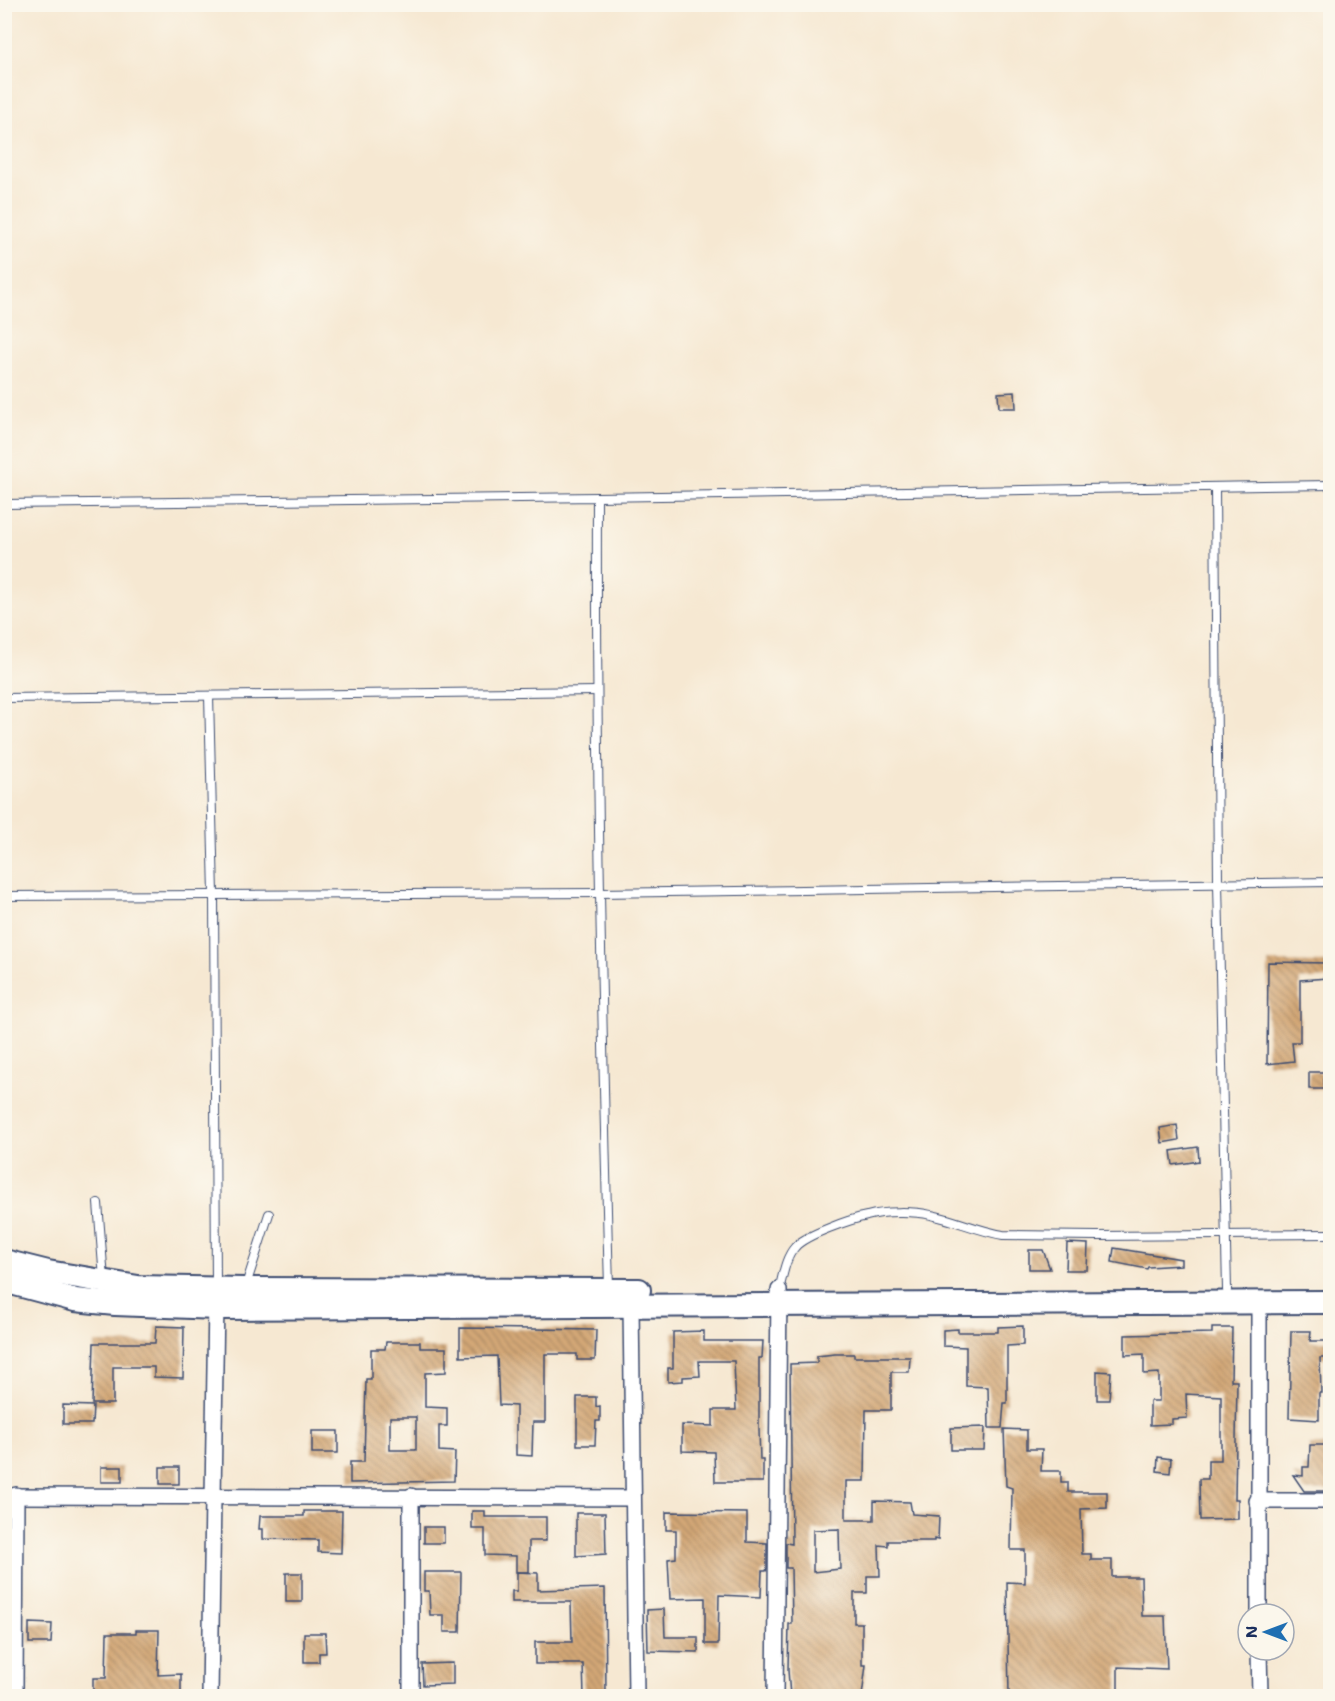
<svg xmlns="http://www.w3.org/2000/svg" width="1335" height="1701" viewBox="0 0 1335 1701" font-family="'Shantell Sans',sans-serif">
<defs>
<pattern id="building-back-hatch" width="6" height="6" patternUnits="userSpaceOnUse" patternTransform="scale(1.5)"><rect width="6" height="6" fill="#d3a776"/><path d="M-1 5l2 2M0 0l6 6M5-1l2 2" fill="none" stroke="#aa8864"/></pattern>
</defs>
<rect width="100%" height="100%" fill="#fbf7ec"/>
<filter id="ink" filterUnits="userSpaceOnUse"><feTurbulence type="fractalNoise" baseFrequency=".0167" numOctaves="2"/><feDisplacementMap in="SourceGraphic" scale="12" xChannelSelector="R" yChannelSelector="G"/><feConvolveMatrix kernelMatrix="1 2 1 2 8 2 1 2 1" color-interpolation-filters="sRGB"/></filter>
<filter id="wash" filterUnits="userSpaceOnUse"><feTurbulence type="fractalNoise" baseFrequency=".008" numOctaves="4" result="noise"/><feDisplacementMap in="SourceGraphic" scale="24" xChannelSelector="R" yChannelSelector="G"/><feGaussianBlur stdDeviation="1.35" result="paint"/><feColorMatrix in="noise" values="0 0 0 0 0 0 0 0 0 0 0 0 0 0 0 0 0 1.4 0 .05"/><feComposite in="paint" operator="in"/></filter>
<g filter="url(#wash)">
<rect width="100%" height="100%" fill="#f6e8d2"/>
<g id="blocks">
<g fill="url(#building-back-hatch)" fill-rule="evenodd">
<polygon points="1015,392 1016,408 999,408 998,393"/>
<polygon points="1268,962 1328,963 1328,978 1300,980 1300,1042 1292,1042 1294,1061 1267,1064"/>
<rect x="1309" y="1072" width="15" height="17"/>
<polygon points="1177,1125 1179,1140 1162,1143 1160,1128"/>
<polygon points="1198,1147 1199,1161 1173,1165 1171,1151"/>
<polygon points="1067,1243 1088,1244 1087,1270 1066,1270"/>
<polygon points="1114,1248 1181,1259 1181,1265 1148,1267 1147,1269 1112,1262"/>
<polygon points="1029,1250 1043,1250 1050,1269 1029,1269"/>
<polygon points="156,1326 184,1327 183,1378 154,1377 154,1367 113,1367 113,1404 92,1404 94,1343 155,1343"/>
<polygon points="1023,1326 1023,1345 1007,1346 1007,1403 1004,1403 1002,1428 989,1428 988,1387 966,1386 966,1347 943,1346 943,1330 958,1329 958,1332 998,1332 998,1327"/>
<polygon points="460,1328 596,1330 595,1360 577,1360 577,1354 545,1354 545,1422 533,1422 532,1456 516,1455 516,1406 499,1405 497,1356 460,1357"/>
<polygon points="1212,1328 1232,1328 1231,1381 1237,1381 1235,1499 1238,1499 1238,1519 1200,1520 1199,1479 1208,1479 1208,1460 1221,1460 1221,1396 1186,1394 1187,1418 1172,1419 1172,1424 1150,1425 1150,1401 1159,1401 1159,1373 1144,1374 1144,1354 1125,1355 1125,1335 1212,1333"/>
<polygon points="704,1331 704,1341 763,1341 762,1358 759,1358 759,1430 760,1460 763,1460 763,1482 715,1482 714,1452 682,1451 682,1425 713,1426 713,1410 736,1410 734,1361 699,1361 700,1376 683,1377 683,1381 668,1382 668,1368 673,1368 673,1332"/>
<polygon points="1291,1331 1311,1331 1310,1341 1330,1341 1330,1358 1320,1358 1321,1393 1319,1393 1319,1420 1289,1418"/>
<path d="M386 1342H420V1348H446V1372L425 1373V1407L447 1408V1426H439V1451L455 1452 454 1481 350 1483V1462H364L366 1379H371V1349H385ZM390 1417H416V1450H390Z"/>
<path d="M835 1354H854V1357H910L909 1372H891V1410H866L865 1481H846V1520H874V1501L910 1502 912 1514 939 1516 938 1540 934 1539V1541H888V1546L879 1545 880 1576H867V1593H854V1623H862V1665H866L862 1696H790L788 1670 789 1624H792L791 1568H786V1543L792 1544 790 1364 817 1363V1356ZM839 1529 840 1569 813 1572V1530Z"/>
<polygon points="1097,1371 1111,1372 1109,1400 1097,1400"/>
<polygon points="577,1397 596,1397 596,1407 600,1406 600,1421 596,1421 595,1445 577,1445"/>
<polygon points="63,1405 93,1406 92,1424 63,1424"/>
<polygon points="985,1427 984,1450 951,1450 951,1428"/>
<polygon points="1004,1429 1027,1430 1027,1449 1042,1449 1041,1471 1061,1471 1061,1482 1068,1482 1068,1492 1107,1492 1107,1508 1081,1509 1082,1554 1091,1554 1091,1560 1112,1560 1112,1577 1141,1577 1142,1616 1165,1616 1167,1669 1118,1667 1118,1696 1032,1694 1032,1696 1009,1696 1007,1582 1025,1583 1025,1550 1011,1550 1012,1488 1006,1486"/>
<rect x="312" y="1431" width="26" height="22"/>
<polygon points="1310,1445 1330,1445 1330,1491 1304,1491 1293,1475 1303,1476 1303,1467 1309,1467"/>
<polygon points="1158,1457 1171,1459 1170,1473 1157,1471"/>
<rect x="101" y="1467" width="21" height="15"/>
<rect x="160" y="1467" width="19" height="17"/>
<polygon points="304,1511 342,1511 341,1553 318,1552 318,1540 263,1539 263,1529 259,1529 260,1516 304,1516"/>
<polygon points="472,1511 485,1511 485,1517 546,1517 546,1541 529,1541 529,1572 516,1572 516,1556 485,1555 485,1529 472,1529"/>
<polygon points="666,1512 747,1513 747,1542 767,1543 767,1568 766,1571 762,1571 761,1597 719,1595 718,1644 705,1644 705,1598 670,1599 668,1559 676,1558 676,1530 666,1530"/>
<polygon points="576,1513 605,1513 606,1554 576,1556"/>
<rect x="424" y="1527" width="20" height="16"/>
<polygon points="424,1572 461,1572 460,1632 444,1632 444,1615 430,1615 429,1591 424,1591"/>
<polygon points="517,1572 538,1573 538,1590 605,1588 606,1696 584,1696 583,1664 535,1664 535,1642 572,1642 571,1602 512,1602 512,1591 517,1591"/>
<rect x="286" y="1573" width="16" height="29"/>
<polygon points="664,1609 665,1637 698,1637 698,1652 648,1651 647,1610"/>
<polygon points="29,1623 52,1624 51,1643 29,1643"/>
<polygon points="136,1630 159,1630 158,1675 181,1674 181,1693 116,1693 116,1696 93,1696 93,1678 106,1678 107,1633 136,1633"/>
<polygon points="304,1633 325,1633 326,1653 319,1653 319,1662 304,1662"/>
<polygon points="453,1663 453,1684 423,1685 422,1664"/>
</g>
</g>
</g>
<g filter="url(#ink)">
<use href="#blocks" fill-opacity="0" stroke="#3c4b6f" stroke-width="1.5"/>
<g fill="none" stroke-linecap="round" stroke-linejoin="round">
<defs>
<g id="lane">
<polyline points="1215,487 1218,883 1227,1290"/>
<polyline points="597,497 1330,485"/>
<path d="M4 504 597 497C596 761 602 1025 609 1288"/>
<polyline points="209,696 214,894 216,1288"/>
<polyline points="4,698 597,691"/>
<polyline points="4,896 599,893 1330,882"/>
<polyline points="98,1203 104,1279"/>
<polyline points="246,1285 269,1214"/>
<path d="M779 1290C783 1276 785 1258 795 1247 805 1235 851 1219 867 1216 884 1211 914 1211 931 1215 956 1220 978 1231 1003 1235L1097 1236 1330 1234"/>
</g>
<g id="street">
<polyline points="1259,1303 1259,1614"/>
<polyline points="631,1306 636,1696"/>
<polyline points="4,1496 633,1498"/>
<polyline points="411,1496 411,1696"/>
<polyline points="1257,1501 1330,1501"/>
<polyline points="1259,1650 1260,1696"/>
<polyline points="15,1696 16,1495"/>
<polyline points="210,1696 216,1301"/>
<polyline points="775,1696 779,1290"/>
</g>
<g id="secondary">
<polyline points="4,1261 48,1272 138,1287 244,1289 639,1290"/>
<polyline points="4,1281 75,1300 115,1304 217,1308 1330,1302"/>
</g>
</defs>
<use href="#lane" stroke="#3c4b6f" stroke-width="10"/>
<use href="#street" stroke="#3c4b6f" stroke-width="18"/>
<use href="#secondary" stroke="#3c4b6f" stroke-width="26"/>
<use href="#lane" stroke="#fff" stroke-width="8"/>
<use href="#street" stroke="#fff" stroke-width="15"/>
<use href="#secondary" stroke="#fff" stroke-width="22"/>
</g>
</g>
<rect width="1335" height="1701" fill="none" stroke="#fbf7ec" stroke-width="24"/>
<g transform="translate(1266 1632) rotate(270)"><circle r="28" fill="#fbf7ec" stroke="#a1a7b3" stroke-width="1.5"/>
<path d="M0-4.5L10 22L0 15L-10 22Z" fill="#1f6fb2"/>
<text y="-9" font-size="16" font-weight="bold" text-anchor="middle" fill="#1b2f5e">N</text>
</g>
</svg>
